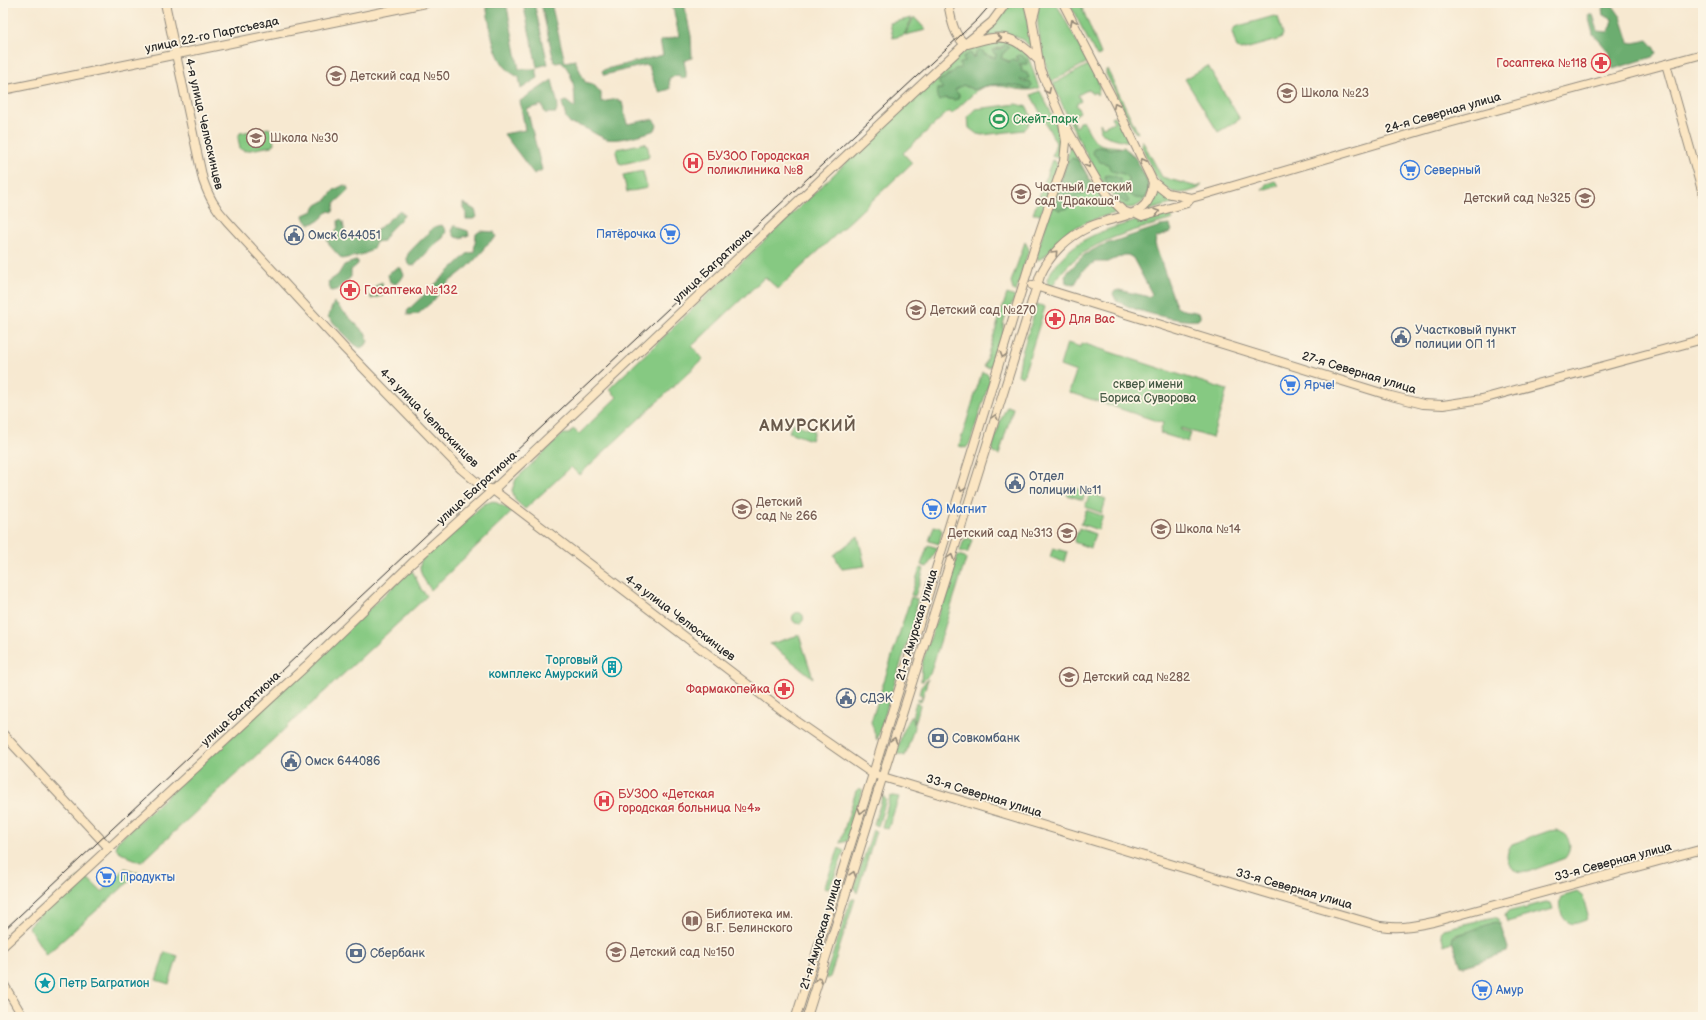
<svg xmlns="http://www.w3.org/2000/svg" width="1706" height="1020" viewBox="0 0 1706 1020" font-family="'Balsamiq Sans',sans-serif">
<rect width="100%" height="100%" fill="#fcf5e5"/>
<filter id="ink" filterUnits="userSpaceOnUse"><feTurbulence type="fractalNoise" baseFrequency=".025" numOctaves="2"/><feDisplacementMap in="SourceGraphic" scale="8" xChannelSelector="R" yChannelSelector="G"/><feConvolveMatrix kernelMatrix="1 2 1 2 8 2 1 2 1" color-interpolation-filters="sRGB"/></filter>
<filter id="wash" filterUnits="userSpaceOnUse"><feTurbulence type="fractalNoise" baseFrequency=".012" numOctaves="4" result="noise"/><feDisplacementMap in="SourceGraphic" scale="16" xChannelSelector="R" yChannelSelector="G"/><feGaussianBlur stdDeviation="0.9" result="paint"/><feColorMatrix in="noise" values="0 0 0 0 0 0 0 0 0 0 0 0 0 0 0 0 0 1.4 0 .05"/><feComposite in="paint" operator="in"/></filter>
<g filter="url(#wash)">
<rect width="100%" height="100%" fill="#f7e9d1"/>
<g fill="#86c982" stroke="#587a56" fill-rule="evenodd">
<path d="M1011 3H1025L1031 48C1015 29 999 35 978 39L993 26Z"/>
<path d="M1039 3H1056L1088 62 1051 82C1044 59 1034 26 1039 3Z"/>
<polygon points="1069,3 1080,3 1101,54 1097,57"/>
<polygon points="1274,16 1278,17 1283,34 1281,39 1241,50 1237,48 1232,32 1235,27"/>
<polygon points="914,17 926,30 905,35"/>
<polygon points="912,18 904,35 893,38 890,23"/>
<path d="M1008 41 1023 50 1028 56 1039 88C1021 95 1001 81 983 87 977 89 958 108 952 114L949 111 903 153 912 163 778 289 765 277 692 346 703 359 579 475 571 467 525 509 515 500 512 490 516 479 563 434H569L573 429 579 434 617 397 609 389 920 92C937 76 961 48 983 42 991 40 1000 41 1008 41ZM1008 45 1009 48 1003 53 1001 58C1007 60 1014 64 1019 59L1022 69 1020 71 1027 73 1020 79 1022 82H1027L1029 89C1007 84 995 81 974 90L963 85 956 88 955 90 959 95 958 99 945 98 943 100 938 89H942L943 87 939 80 946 78V76L961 68 962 63C978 55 978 52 995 58L997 48Z"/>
<path d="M1090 64C1095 74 1103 85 1097 95L1095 92 1092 94 1089 89 1078 95 1081 101 1076 104 1080 112 1071 118 1076 127 1079 125 1078 123 1083 120C1087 127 1090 136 1096 141 1107 152 1124 138 1137 161 1141 168 1148 179 1149 186 1152 198 1134 213 1123 206 1099 189 1066 113 1053 84Z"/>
<polygon points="1208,66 1240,119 1218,132 1185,79"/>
<polygon points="1107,69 1138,133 1135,132 1106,74 1106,70"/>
<path d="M1040 91C1050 112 1067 135 1060 159L1052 156 1056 143 1031 95Z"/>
<polygon points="1017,104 1027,107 1031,116 1028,126 1024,130 982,135 977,134 969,128 968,117 975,109"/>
<polygon points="1113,116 1117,118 1129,142 1109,137 1101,133 1100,123 1103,127 1114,122 1111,117"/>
<polygon points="269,128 272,132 274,143 272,146 245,151 240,149 238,138 240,133"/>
<path d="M1142 140 1162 177 1197 187 1202 185C1198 190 1193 190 1188 192 1159 199 1151 165 1141 145Z"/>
<path d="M645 143C648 145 650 154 648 158L622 164 619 163 616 152 617 149Z"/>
<path d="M1070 145 1093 185 1116 213C1098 218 1081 222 1066 234 1057 241 1049 256 1038 260L1037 256 1038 249 1067 159Z"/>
<polygon points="1052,160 1056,162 1058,167 1041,214 1033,214"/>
<polygon points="643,171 647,188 627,192 623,175"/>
<polygon points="1275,181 1279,185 1262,190 1266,184"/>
<polygon points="1156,190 1169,198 1185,200 1143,212 1152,204"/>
<path d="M1163 214H1169L1173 219C1128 233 1076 242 1052 287L1048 285 1047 279C1071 232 1117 227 1163 214Z"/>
<polygon points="1025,242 1029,249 1016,292 1013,290 1011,282"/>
<path d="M1007 294 1015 297C1011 308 1000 319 1004 333L993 365 988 367 984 366Z"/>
<polygon points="1037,304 1045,307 1023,377 1018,375 1021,356"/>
<polygon points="1067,343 1081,347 1082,343 1227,390 1212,438 1181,428 1181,430 1191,433 1188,442 1160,433 1163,423 1069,392 1076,372 1060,366"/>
<polygon points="982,372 988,374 990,380 970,443 966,448 959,446"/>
<polygon points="1007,406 1013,408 999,455 994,453 992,448 1000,422"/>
<polygon points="793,423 814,431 811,440 789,432"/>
<polygon points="1070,486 1086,491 1083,500 1067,495"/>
<polygon points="1090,493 1106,499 1102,513 1085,507"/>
<path d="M493 501 513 511 431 590C425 581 416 570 422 559L484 504Z"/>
<polygon points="1086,510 1103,516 1098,530 1081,524"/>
<polygon points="934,526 939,527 942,531 939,544 929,541"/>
<polygon points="1079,528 1095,534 1090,548 1074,542"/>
<polygon points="858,536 865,566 842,569 834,555"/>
<polygon points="968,538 972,540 968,552 967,553 960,551 964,540"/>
<polygon points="928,545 938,548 927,567 921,565"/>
<polygon points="1053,548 1067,552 1064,562 1050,557"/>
<path d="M958 555 965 557 966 559 930 674 923 681H921L922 663 941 606C947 600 947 594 948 586 949 576 955 564 958 555Z"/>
<polygon points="920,568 924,569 915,596 911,595"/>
<polygon points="410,571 413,572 421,589 427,596 142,862 129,857 116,849 117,842"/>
<polygon points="911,597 917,599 915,618 877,740 871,722"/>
<circle cx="798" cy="618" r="5.5"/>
<polygon points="799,635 813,678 770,644"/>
<polygon points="928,679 921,702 917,701 917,699 921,700 922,695 919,694 921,687"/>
<polygon points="916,703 920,705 915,724 913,712"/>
<polygon points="910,717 913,717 914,728 905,756 896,753 902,734"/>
<polygon points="859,788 863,790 847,841 840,843 856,791"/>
<polygon points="883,796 886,800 878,826 874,824"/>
<polygon points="893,796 899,797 888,829 882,827 890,797"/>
<polygon points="873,830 876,831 857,893 854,888"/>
<path d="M1556 830C1570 834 1574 847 1565 858L1528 872C1510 874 1501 858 1512 844L1549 831Z"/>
<polygon points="839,848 844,851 836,873 828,889 824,888"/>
<polygon points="125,868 139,873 46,955 28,926 83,874 102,892"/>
<path d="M1577 892 1583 897 1588 916 1586 920C1582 921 1575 925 1570 923 1561 920 1557 904 1561 897Z"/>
<polygon points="853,899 855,899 830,977 826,979 825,977 851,900"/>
<polygon points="1546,902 1551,903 1553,909 1507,922 1505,916 1507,912 1523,908 1524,910 1527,909 1527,907"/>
<polygon points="1494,917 1499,919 1501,926 1500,924 1455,935 1453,937 1452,942 1444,945 1441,933 1443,929"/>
<polygon points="165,952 178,956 169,984 156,980"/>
</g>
<g fill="#6cad70" stroke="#4c6c4e">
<polygon points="523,3 534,3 548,64 537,67"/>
<path d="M541 3H551L565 62 575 60 585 82 593 84 601 93V102L618 99 619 102H622L627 124 653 119 657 125 655 130C645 134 613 143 604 138 592 133 584 125 570 124L566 118 562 103 566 101 575 108C575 93 574 72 561 62L556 63 554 62Z"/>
<polygon points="672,3 684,3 691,36 692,58 684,61 686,71 686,77 681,79 679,75 669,78 670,89 660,92 655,85 649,66 645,65 604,75 602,71 606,69 663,55 660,41 679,36"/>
<polygon points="1605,3 1611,3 1621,17 1629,42 1634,43 1648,40 1655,48 1657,53 1652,57 1613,69 1610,53 1593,34 1588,15 1593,15 1598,31 1608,32 1612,25 1612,19 1603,15 1602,10"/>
<path d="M486 5 507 7 519 69H536L538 78 521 89 519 77C493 67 491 29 486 5Z"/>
<path d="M1004 45H1008L1009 48 1003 53 1001 58 1009 62 1013 59 1017 61 1019 59 1016 57 1019 55 1023 56 1027 60V64H1019L1022 69 1021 71 1027 73 1029 78 1026 80 1020 79 1022 82 1030 81 1032 85 1029 89C1007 84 995 81 974 90L963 85 955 90 959 95 958 99 954 100 945 98 940 101 937 98 938 89H942V87L939 84V80L945 78 946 76 950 75 955 69 961 68 959 64 965 61 962 58 969 53 972 54V58L975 57 976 52 980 50 983 51 984 54 995 58 996 54 993 53 992 50 1002 48Z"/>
<polygon points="552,80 558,105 556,113 545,113 542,105 527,109 542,170 534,174 504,134 525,130 520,101"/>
<path d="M1099 147 1111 149 1124 147 1137 160 1149 186 1146 199 1135 198 1123 189V192L1129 201 1127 203C1117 200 1107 186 1104 176 1110 174 1115 176 1120 179L1121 184 1124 185 1129 182V179L1124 174 1111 171 1108 164 1100 162 1092 152 1094 148Z"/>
<polygon points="1072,158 1078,160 1096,190 1087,192 1073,198 1072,204 1066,209 1059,210 1053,206 1066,165 1068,161"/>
<path d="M344 185 348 187V191L335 203 333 212 329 211C321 217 321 222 310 224L305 220 304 215 313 211 317 205 326 200 334 190Z"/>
<polygon points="463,203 475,210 477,217 473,219 466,219 466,212 463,209"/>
<path d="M400 210 404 215 403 217 389 231 383 241 376 242C372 256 354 256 342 259L330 246 327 240C332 233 340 230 338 221L340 219 343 222 345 234 349 235 364 233 368 238Z"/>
<path d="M442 225 446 231 443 238 434 245 415 265 411 266C407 263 406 258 408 254 409 252 426 235 429 233 431 227 436 226 442 225Z"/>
<polygon points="455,225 459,228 468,231 469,235 460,238 455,237 452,231"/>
<path d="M1170 225 1172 231 1156 238 1155 244 1176 306C1183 313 1192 309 1200 314V318L1198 320C1181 323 1129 310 1116 300L1113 294 1115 291 1119 290 1150 297 1152 294 1133 258 1128 255H1124L1108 262H1095L1083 270 1075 284 1066 283 1065 275 1084 255 1100 246 1160 226Z"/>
<polygon points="480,231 494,232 496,237 484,247 483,251 468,267 445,285 434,300 418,314 408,315 407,311 467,254 474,252 476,234"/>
<polygon points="355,261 358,261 358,264 351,270 351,277 337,290 331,291 328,282 338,275 344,265"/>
<polygon points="397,268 401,268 404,275 400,281 395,284 390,282 388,275 390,272"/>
<path d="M382 282 383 292 382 296 371 299C369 290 375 286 382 282Z"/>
<polygon points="334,302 366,334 368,341 366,345 360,348 354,344 328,317"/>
<polygon points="1495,922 1499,923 1501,926 1508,948 1507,952 1465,966 1461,966 1452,941 1453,937"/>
</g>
</g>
<g filter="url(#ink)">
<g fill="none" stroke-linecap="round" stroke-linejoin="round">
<defs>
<g id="secondary">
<path d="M165 3 203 180C209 197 215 208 227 221L345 349 461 469 480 485 493 490 785 713 873 774 1263 892 1380 926C1398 929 1414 926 1433 922L1703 849"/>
<path d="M948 3C951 17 953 35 965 44"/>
<polyline points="1028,3 1032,19 1040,69 1063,122 1096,179 1109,197 1123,211 1131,214"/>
<polyline points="1033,18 1037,3"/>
<path d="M968 44C1001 34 1012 33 1037 59"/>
<polyline points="1666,64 1703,194"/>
<polyline points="3,90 426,3"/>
<polyline points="1153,182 1167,193 1191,198"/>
<polyline points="1136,213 1142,216 1187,203 1191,198 1206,194 1434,127 1703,54"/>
<polyline points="1032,285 1391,396 1423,404 1443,405 1482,399 1703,339"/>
<polyline points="3,734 109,848"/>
<polyline points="3,946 306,666 412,563 493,490 870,133 965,44 992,22 1006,3"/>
<polyline points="3,983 23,1017"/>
<polyline points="796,1017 873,774 1036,243 1064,161 1066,142 1063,122"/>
<path d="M807 1017 1040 276C1049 255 1067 237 1089 227 1116 214 1151 221 1153 182L1116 105 1063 3"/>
</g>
</defs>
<use href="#secondary" stroke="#918a7e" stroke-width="10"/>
<use href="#secondary" stroke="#fbe6c3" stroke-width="8"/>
<polyline stroke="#2b2b2b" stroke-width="1" points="3,931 978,19 992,3"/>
</g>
<defs><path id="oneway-chevron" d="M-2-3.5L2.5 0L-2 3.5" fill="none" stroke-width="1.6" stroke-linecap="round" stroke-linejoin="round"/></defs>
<g stroke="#938877">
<use href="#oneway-chevron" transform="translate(1073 22) rotate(-117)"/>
<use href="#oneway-chevron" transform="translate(999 38) rotate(1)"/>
<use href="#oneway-chevron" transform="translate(1048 91) rotate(65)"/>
<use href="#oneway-chevron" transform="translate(1116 105) rotate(-117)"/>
<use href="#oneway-chevron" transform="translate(1143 161) rotate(-115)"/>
<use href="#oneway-chevron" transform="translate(1088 165) rotate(60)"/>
<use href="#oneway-chevron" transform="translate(1157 212) rotate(-16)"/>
<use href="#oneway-chevron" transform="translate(1055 253) rotate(-47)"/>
<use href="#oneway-chevron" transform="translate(1003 355) rotate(107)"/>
<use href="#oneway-chevron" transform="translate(995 417) rotate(-73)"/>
<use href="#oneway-chevron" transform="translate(962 489) rotate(108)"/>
<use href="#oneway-chevron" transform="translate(951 557) rotate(-73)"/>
<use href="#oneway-chevron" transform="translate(894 740) rotate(-73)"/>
<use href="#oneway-chevron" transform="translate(861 811) rotate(108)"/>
<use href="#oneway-chevron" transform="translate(853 874) rotate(-72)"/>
<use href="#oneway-chevron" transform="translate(819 980) rotate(-73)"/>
</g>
</g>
<defs>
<symbol id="pharmacy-ring" viewBox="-11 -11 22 22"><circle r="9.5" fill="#fcf5e5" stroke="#e0444e" stroke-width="1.5"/><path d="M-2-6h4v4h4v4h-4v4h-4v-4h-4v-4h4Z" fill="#e0444e"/></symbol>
<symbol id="school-ring" viewBox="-11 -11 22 22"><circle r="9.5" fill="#fcf5e5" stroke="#8d6e63" stroke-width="1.5"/><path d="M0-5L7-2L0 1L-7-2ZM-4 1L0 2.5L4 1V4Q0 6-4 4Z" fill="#8d6e63"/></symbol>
<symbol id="stadium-ring" viewBox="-11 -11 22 22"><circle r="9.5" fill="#fcf5e5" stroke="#2e9e5b" stroke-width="1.5"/><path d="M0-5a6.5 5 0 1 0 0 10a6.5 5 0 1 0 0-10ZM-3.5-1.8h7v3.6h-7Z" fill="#2e9e5b"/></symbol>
<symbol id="hospital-ring" viewBox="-11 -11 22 22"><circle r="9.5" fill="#fcf5e5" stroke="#e0444e" stroke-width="1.5"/><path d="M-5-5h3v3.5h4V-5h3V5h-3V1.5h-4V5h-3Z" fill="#e0444e"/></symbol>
<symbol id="supermarket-ring" viewBox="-11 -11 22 22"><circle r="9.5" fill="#fcf5e5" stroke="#3f7fe0" stroke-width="1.5"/><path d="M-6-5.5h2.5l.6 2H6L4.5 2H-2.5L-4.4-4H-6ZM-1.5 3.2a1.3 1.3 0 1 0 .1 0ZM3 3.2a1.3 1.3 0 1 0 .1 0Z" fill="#3f7fe0"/></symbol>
<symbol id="civic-ring" viewBox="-11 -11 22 22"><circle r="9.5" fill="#fcf5e5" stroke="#5c6f8a" stroke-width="1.5"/><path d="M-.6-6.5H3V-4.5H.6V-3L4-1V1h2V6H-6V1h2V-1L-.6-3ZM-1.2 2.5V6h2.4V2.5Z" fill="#5c6f8a"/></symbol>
<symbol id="building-ring" viewBox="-11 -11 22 22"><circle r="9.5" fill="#fcf5e5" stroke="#0f9aa8" stroke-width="1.5"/><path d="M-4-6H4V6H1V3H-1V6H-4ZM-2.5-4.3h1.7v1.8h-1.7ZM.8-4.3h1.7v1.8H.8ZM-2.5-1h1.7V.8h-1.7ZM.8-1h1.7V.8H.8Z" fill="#0f9aa8"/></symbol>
<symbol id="bank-ring" viewBox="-11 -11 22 22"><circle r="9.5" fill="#fcf5e5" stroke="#5c6f8a" stroke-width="1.5"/><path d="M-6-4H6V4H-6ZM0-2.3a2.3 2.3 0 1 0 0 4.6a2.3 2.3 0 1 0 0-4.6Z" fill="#5c6f8a"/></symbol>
<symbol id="library-ring" viewBox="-11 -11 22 22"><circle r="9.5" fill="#fcf5e5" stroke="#8d6e63" stroke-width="1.5"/><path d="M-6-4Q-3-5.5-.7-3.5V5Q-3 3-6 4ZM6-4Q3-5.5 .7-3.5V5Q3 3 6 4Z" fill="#8d6e63"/></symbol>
<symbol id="sight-ring" viewBox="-11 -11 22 22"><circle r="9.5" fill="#fcf5e5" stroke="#0f9aa8" stroke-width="1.5"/><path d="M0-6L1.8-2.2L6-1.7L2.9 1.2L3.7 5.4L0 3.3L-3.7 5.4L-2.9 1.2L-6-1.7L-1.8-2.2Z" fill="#0f9aa8"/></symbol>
</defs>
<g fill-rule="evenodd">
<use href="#pharmacy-ring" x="1590" y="52" width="22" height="22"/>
<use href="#school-ring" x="325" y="65" width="22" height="22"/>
<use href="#school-ring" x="1276" y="82" width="22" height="22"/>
<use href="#stadium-ring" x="988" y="108" width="22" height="22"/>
<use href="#school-ring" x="245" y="127" width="22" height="22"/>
<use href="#hospital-ring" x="682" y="152" width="22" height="22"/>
<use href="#supermarket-ring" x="1399" y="159" width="22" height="22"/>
<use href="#school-ring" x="1010" y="183" width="22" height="22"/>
<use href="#school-ring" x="1574" y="187" width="22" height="22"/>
<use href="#supermarket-ring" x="659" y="223" width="22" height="22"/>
<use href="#civic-ring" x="283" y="224" width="22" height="22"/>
<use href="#pharmacy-ring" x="339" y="279" width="22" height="22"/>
<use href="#school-ring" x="905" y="299" width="22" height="22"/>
<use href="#pharmacy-ring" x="1044" y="308" width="22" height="22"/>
<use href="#civic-ring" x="1390" y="326" width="22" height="22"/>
<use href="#supermarket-ring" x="1279" y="374" width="22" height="22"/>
<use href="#civic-ring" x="1004" y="472" width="22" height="22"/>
<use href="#school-ring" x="731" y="498" width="22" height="22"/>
<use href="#supermarket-ring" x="921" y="498" width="22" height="22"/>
<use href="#school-ring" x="1150" y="518" width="22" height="22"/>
<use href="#school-ring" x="1056" y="522" width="22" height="22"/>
<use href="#building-ring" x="601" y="656" width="22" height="22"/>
<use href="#school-ring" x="1058" y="666" width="22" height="22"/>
<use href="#pharmacy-ring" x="773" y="678" width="22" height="22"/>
<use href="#civic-ring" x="835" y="687" width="22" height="22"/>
<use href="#bank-ring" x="927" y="727" width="22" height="22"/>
<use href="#civic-ring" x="280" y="750" width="22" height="22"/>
<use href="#hospital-ring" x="593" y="790" width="22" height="22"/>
<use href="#supermarket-ring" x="95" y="866" width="22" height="22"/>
<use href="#library-ring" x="681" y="910" width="22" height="22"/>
<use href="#school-ring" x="605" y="941" width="22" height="22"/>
<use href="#bank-ring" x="345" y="942" width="22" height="22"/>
<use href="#sight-ring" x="34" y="972" width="22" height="22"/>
<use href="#supermarket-ring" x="1471" y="979" width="22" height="22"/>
</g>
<g text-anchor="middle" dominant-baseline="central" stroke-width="3.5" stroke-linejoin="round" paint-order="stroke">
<g font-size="12" fill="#2b2b2b" stroke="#fcf5e5">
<text transform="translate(212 35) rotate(-12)">улица 22-го Партсъезда</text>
<text transform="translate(1443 113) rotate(-16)">24-я Северная улица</text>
<text transform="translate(204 124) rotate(77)">4-я улица Челюскинцев</text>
<text transform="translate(713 266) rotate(-43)">улица Багратиона</text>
<text transform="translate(1359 373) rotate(17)">27-я Северная улица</text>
<text transform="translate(429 418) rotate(45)">4-я улица Челюскинцев</text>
<text transform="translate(477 488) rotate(-42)">улица Багратиона</text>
<text transform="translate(680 618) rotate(37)">4-я улица Челюскинцев</text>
<text transform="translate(917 625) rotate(-73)">21-я Амурская улица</text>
<text transform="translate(241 709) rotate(-43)">улица Багратиона</text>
<text transform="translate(984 796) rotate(17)">33-я Северная улица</text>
<text transform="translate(1613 862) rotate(-15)">33-я Северная улица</text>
<text transform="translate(1294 889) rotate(16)">33-я Северная улица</text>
<text transform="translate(821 934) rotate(-73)">21-я Амурская улица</text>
</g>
<g font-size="12" fill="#be3a42" stroke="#fcf5e5" text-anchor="start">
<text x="1587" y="63" text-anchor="end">Госаптека №118</text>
<text x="707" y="156">БУЗОО Городская<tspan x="707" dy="14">поликлиника №8</tspan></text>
<text x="364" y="290">Госаптека №132</text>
<text x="1069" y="319">Для Вас</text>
<text x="770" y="689" text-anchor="end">Фармакопейка</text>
<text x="618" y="794">БУЗОО «Детская<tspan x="618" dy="14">городская больница №4»</tspan></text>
</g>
<g font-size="12" fill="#785e54" stroke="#fcf5e5" text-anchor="start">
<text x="350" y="76">Детский сад №50</text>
<text x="1301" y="93">Школа №23</text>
<text x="270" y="138">Школа №30</text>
<text x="1035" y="187">Частный детский<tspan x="1035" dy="14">сад "Дракоша"</tspan></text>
<text x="1571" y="198" text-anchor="end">Детский сад №325</text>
<text x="930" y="310">Детский сад №270</text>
<text x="756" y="502">Детский<tspan x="756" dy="14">сад № 266</tspan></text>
<text x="1175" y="529">Школа №14</text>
<text x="1053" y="533" text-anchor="end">Детский сад №313</text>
<text x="1083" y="677">Детский сад №282</text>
<text x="706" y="914">Библиотека им.<tspan x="706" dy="14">В.Г. Белинского</tspan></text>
<text x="630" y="952">Детский сад №150</text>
</g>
<g font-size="12" fill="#27864d" stroke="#fcf5e5" text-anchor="start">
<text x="1013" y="119">Скейт-парк</text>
</g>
<g font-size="12" fill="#366cbe" stroke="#fcf5e5" text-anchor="start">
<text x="1424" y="170">Северный</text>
<text x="656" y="234" text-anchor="end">Пятёрочка</text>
<text x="1304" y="385">Ярче!</text>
<text x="946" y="509">Магнит</text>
<text x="120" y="877">Продукты</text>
<text x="1496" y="990">Амур</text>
</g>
<g font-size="12" fill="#4e5e75" stroke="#fcf5e5" text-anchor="start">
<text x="308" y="235">Омск 644051</text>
<text x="1415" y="330">Участковый пункт<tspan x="1415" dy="14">полиции ОП 11</tspan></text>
<text x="1029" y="476">Отдел<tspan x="1029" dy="14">полиции №11</tspan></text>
<text x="860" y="698">СДЭК</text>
<text x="952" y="738">Совкомбанк</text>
<text x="305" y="761">Омск 644086</text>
<text x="370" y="953">Сбербанк</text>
</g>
<g font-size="12" fill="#465a45" stroke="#fcf5e5">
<text x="1148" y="384">сквер имени<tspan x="1148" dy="14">Бориса Суворова</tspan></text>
</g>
<g font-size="12" fill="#0d838f" stroke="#fcf5e5" text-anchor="end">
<text x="598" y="660">Торговый<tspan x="598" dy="14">комплекс Амурский</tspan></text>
<text x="59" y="983" text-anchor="start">Петр Багратион</text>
</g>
<g font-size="16" font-weight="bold" letter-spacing="1" fill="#695a4c" stroke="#fcf5e5">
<text x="808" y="426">АМУРСКИЙ</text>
</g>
</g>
<rect width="1706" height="1020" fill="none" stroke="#fcf5e5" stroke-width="16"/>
</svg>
